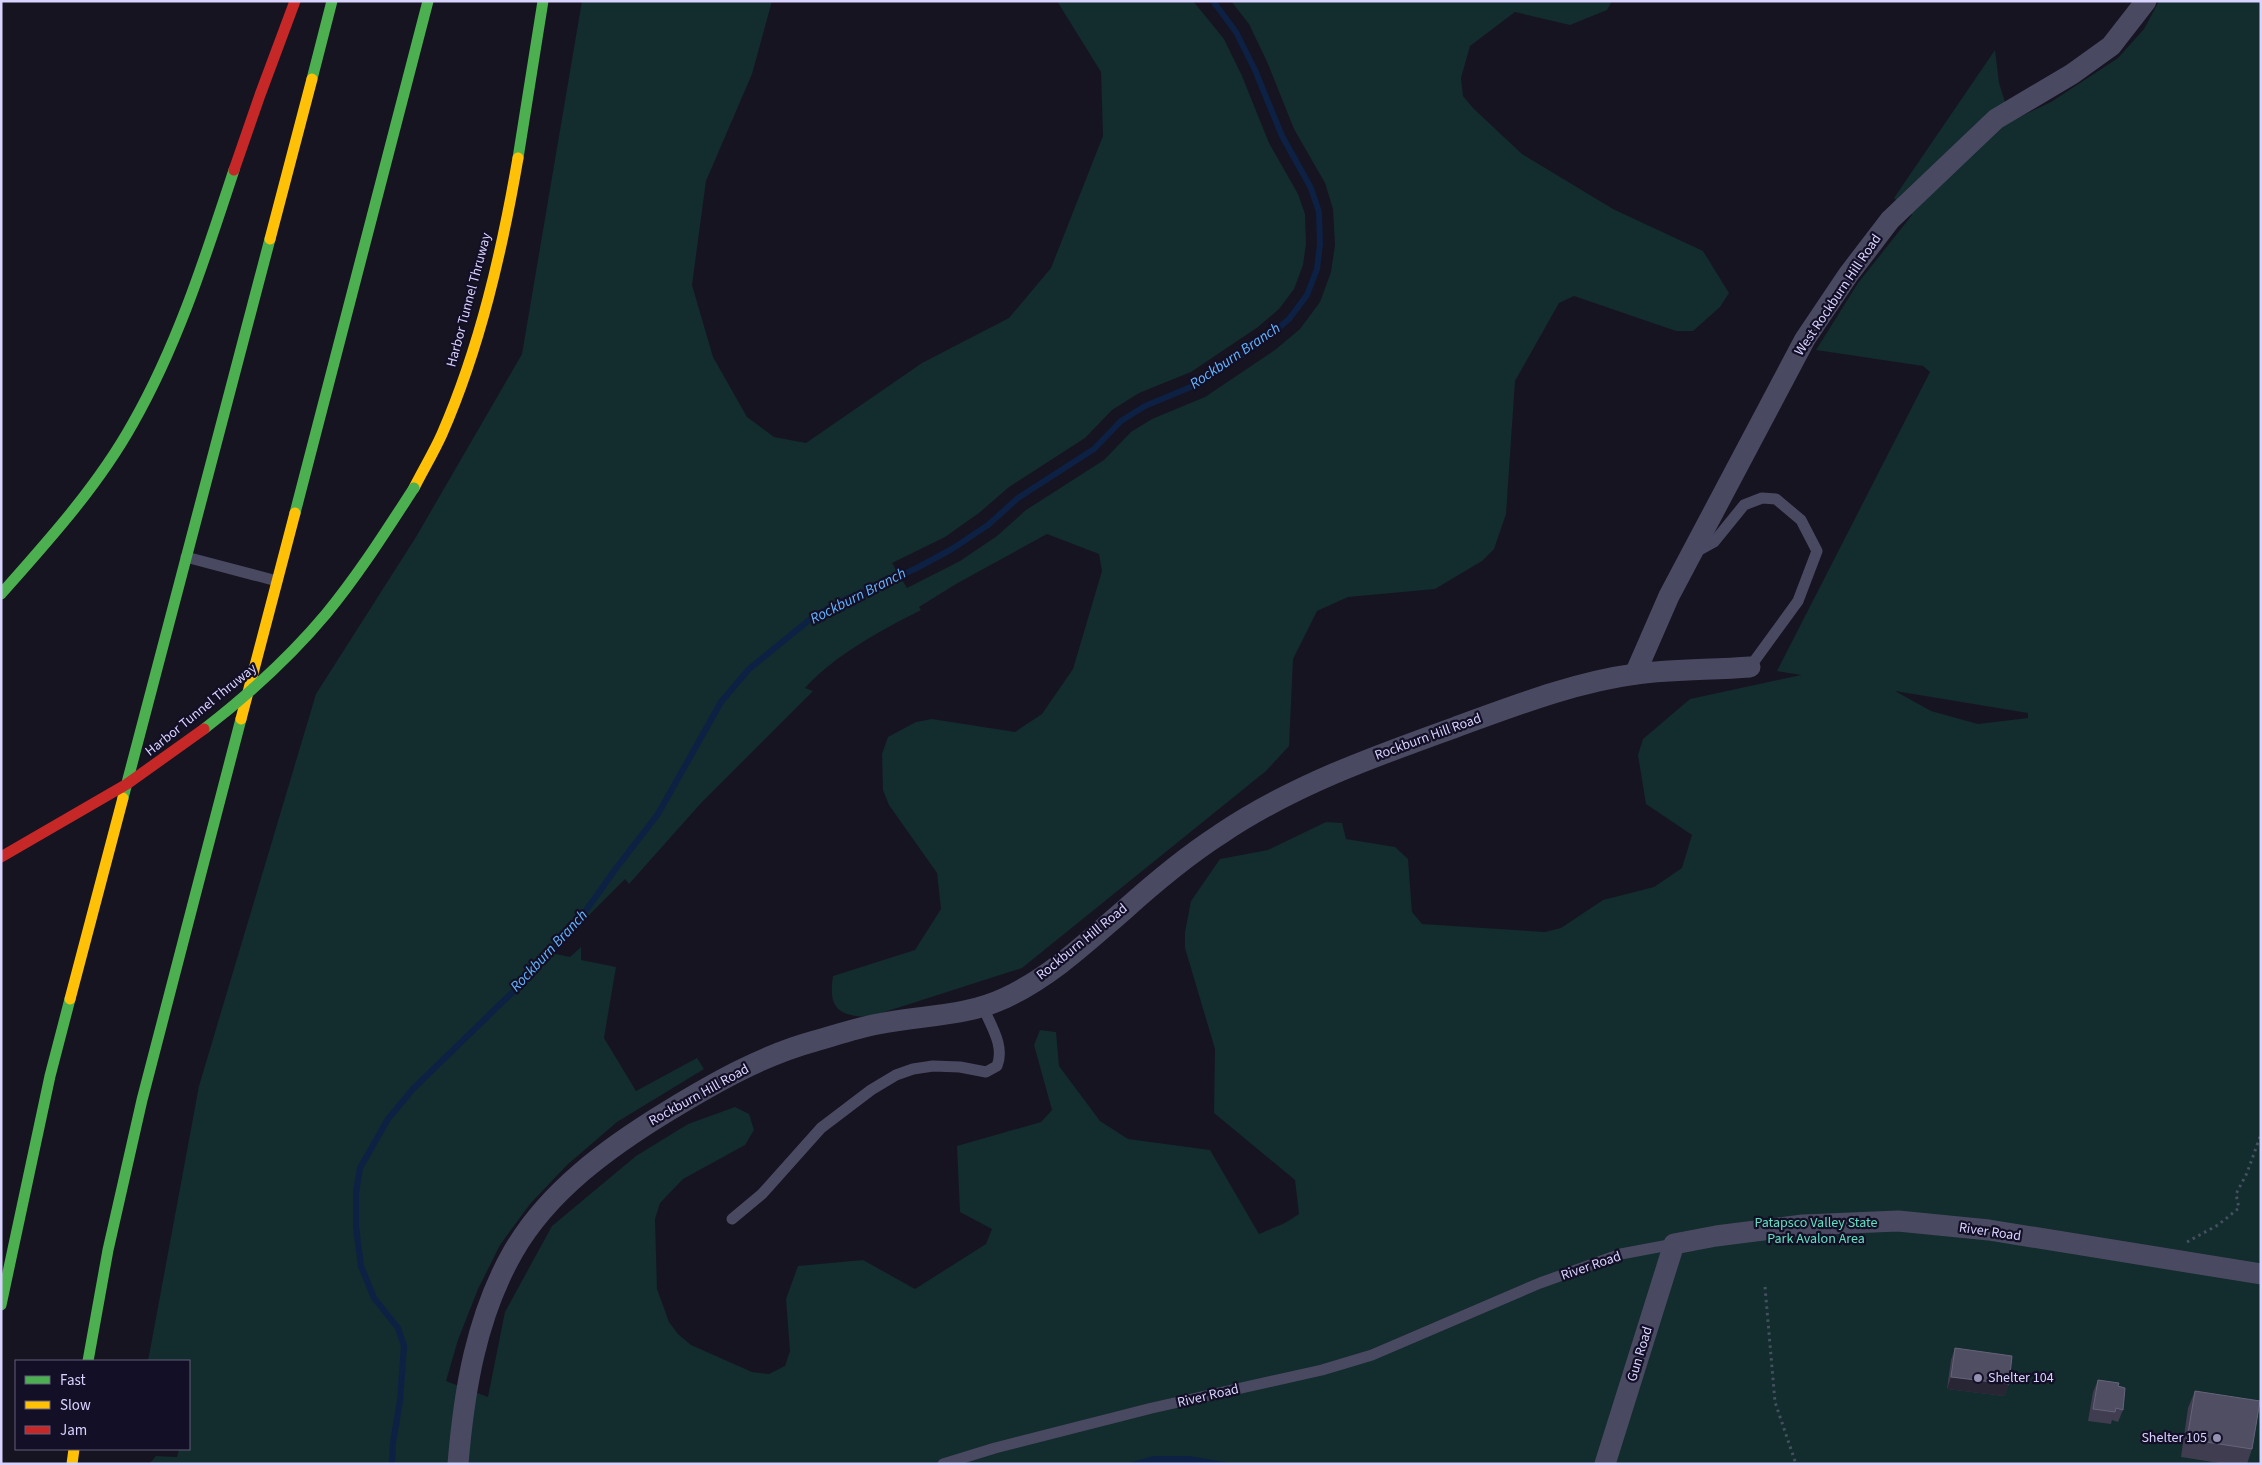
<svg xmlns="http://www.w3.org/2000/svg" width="2262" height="1465" viewBox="0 0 2262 1465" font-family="'Source Sans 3',sans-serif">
<rect width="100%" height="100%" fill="#161421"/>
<path fill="#132c2d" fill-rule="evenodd" d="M582 1H772L752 74 706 181 692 285 713 357 747 417 774 437 806 443 922 363 1009 318 1051 268 1103 136 1101 72 1057 1H1193L1224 39 1242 76 1269 143 1298 194 1305 214 1306 244 1303 265 1294 289 1279 309 1258 327 1191 372 1139 393 1112 410 1085 438 1009 487 979 513 945 537 892 563 907 588 960 561 997 536 1026 510 1104 460 1131 432 1152 419 1205 397 1275 350 1300 329 1320 302 1331 272 1335 245 1333 209 1325 183 1294 129 1268 64 1249 24 1231 1H1612L1607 10 1570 25 1515 12 1470 46 1461 78 1463 96 1473 108 1522 154 1613 209 1703 251 1729 293 1720 307 1693 331H1676L1574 296 1559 303 1515 381 1506 514 1494 549 1482 561 1435 589 1348 597 1317 611 1293 659 1289 746 1266 771 1022 968 869 1017C838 1016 828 1008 833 976L915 950 941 909 937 873 889 805 883 790 882 754 888 737 916 722 932 719 1015 732 1042 714 1073 669 1102 571 1099 554 1047 534 956 584 919 607 921 610C880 631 836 654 805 688L813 691 702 802 629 884 625 879 551 953 570 957 581 947V960L616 967 604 1038 636 1091 697 1058 704 1069 617 1122 567 1165 530 1204 500 1245 478 1289 458 1340 446 1381 488 1397 505 1312 552 1226 636 1156 688 1124 735 1107 749 1114 754 1130 745 1145 683 1179 660 1203 655 1219 657 1289 669 1322 678 1334 691 1345 752 1372 769 1374 785 1366 790 1351 786 1299 798 1266 863 1260 915 1289 986 1244 992 1229 960 1212 957 1146 1041 1122 1052 1110 1034 1045 1040 1030 1056 1032 1059 1066 1100 1121 1128 1139 1210 1150 1259 1234 1285 1223 1299 1214 1295 1180 1214 1113 1215 1049 1185 948V932L1191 901 1220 859 1268 850 1326 822 1342 823 1346 839 1395 847 1408 859 1412 912 1422 924 1545 932 1561 928 1603 900 1654 887 1682 868 1692 835 1646 804 1638 755 1643 739 1690 699 1801 675 1777 671 1930 372 1923 366 1816 350 1858 283 1912 215 1894 198 1995 50 1999 83 2011 121 2051 102 2118 58 2144 29 2159 1H2261V1464H149L156 1456 177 1457 179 1449H189V1361H148L199 1086 316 694 416 537 522 354ZM1895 691 2028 713V718L1978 724 1931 711Z"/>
<polygon fill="#0d2144" points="1154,1456 1189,1456 1236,1464 1125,1464"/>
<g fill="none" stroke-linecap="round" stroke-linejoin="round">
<polyline stroke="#0d2144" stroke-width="6" points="392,1464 393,1442 400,1401 404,1346 398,1328 374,1298 361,1266 356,1227 356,1192 360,1168 388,1119 413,1089 524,981 573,929 614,871 658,814 721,702 749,669 813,617 844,600 915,569 952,549 988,525 1018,498 1094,449 1121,421 1145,406 1198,384 1266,339 1289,319 1307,295 1317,269 1320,244 1319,212 1311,188 1282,136 1255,70 1236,32 1213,1"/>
<g stroke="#44505f" stroke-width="3" stroke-dasharray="2.5 4" stroke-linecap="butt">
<polyline points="2187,1242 2218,1225 2239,1208 2236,1194 2247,1173 2261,1134"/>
<polyline points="1765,1287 1775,1402 1796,1464"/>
</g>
<g stroke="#4a4962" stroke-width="11">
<polyline points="1694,553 1714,542 1744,505 1762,498 1776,499 1801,520 1817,551 1798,601 1750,667"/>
<polyline points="186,557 277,581"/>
<path d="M732 1219 762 1194 821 1128 871 1090 896 1075 913 1069 933 1066 960 1067 986 1072 997 1066C1005 1046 991 1026 983 1007"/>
<polyline points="943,1464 995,1448 1152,1408 1322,1370 1372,1355 1540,1283 1621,1254 1674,1244"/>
</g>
<g stroke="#4a4962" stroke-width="21">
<polyline points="1635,674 1669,596 1805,339 1848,275 1890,220 1996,119 2072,74 2111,46 2146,1"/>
<path d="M458 1464C464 1391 476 1317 513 1252 548 1191 609 1147 668 1111 714 1083 763 1055 815 1041 836 1035 857 1028 878 1024 921 1015 965 1017 1005 998 1050 977 1086 943 1123 911 1153 884 1185 857 1219 835 1291 786 1375 756 1456 727 1514 706 1575 682 1636 674 1674 669 1712 670 1750 667"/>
<polyline points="1605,1464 1674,1244 1716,1236 1803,1225 1898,1221 1989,1230 2261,1274"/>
</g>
<g stroke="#4caf50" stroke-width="11">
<polyline points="312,79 332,1"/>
<polyline points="518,158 543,1"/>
<polyline points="295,513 428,1"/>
<path d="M1 594C48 541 98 486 133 423 178 344 206 255 234 170"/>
<polyline points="123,798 270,239"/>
<polyline points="1,1305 50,1076 70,999"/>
<polyline points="88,1361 108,1250 142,1100 241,719"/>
</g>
<g stroke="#ffc107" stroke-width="11">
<polyline points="270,239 312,79"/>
<path d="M414 488C423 470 434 452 442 434 480 347 502 251 518 158"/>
<polyline points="241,719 295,513"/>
<polyline points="70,999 123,798"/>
<polyline points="72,1464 74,1449"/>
</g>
<polyline stroke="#c62828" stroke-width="11" points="234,170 260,95 295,1"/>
<path stroke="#4caf50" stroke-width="11" d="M204 729C248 695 290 657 326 614 359 574 386 531 414 488"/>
<polyline stroke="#c62828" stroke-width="11" points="1,857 127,784 204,729"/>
</g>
<g fill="#403d50">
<polygon points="1955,1348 2009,1384 2004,1396 1947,1389 1951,1360"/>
<polygon points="2098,1380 2118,1386 2123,1410 2118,1422 2112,1420 2111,1424 2088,1421 2093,1392"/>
<polygon points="2195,1391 2252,1449 2247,1464 2226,1464 2181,1457 2188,1408"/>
</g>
<polygon fill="#282635" points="1951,1377 2009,1384 2004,1396 1947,1389"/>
<g fill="#504e63" stroke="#66637b">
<polygon points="1955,1348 2012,1356 2009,1384 1951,1377"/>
<polygon points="2098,1380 2119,1383 2118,1386 2125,1388 2123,1410 2116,1408 2115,1412 2093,1409"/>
<polygon points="2195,1391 2260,1401 2252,1449 2187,1439"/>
</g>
<g fill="#9591b1" stroke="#130f26" stroke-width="2">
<circle cx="1978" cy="1378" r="5"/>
<circle cx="2217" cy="1438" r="5"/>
</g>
<g text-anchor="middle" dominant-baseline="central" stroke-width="4.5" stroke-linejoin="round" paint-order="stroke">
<g font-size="14" fill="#d9d4ff" stroke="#130f26">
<text transform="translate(1838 295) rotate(-56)">West Rockburn Hill Road</text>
<text transform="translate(469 300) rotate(-75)">Harbor Tunnel Thruway</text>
<text transform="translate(201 710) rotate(-39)">Harbor Tunnel Thruway</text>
<text transform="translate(1428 737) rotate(-20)">Rockburn Hill Road</text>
<text transform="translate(1082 942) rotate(-39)">Rockburn Hill Road</text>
<text transform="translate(699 1095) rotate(-29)">Rockburn Hill Road</text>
<text transform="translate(1990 1232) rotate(8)">River Road</text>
<text transform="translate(1591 1266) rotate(-19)">River Road</text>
<text transform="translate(1640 1354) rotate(-73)">Gun Road</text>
<text transform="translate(1208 1396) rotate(-13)">River Road</text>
</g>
<g font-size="14" fill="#5fe0c0" stroke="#130f26">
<text x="1816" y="1223">Patapsco Valley State<tspan x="1816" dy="16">Park Avalon Area</tspan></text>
</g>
<g font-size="14" fill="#d9d4ff" stroke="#130f26" text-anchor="start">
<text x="1988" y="1378">Shelter 104</text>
<text x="2207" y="1438" text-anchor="end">Shelter 105</text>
</g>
<g font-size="15" font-style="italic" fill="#62b6ff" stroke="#130f26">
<text transform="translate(1235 356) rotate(-34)">Rockburn Branch</text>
<text transform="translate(858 596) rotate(-27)">Rockburn Branch</text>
<text transform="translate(549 951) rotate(-47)">Rockburn Branch</text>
</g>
</g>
<rect width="2262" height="1465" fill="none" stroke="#d9d4ff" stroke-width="5"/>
<rect x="15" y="1360" width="175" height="90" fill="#130f26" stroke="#625e7d"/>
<rect x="25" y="1376" width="25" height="8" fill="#4caf50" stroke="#625e7d"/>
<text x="60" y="1385" font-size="15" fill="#d9d4ff">Fast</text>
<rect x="25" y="1401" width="25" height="8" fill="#ffc107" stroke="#625e7d"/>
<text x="60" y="1410" font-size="15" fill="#d9d4ff">Slow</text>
<rect x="25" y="1426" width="25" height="8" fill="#c62828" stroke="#625e7d"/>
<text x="60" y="1435" font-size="15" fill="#d9d4ff">Jam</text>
</svg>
